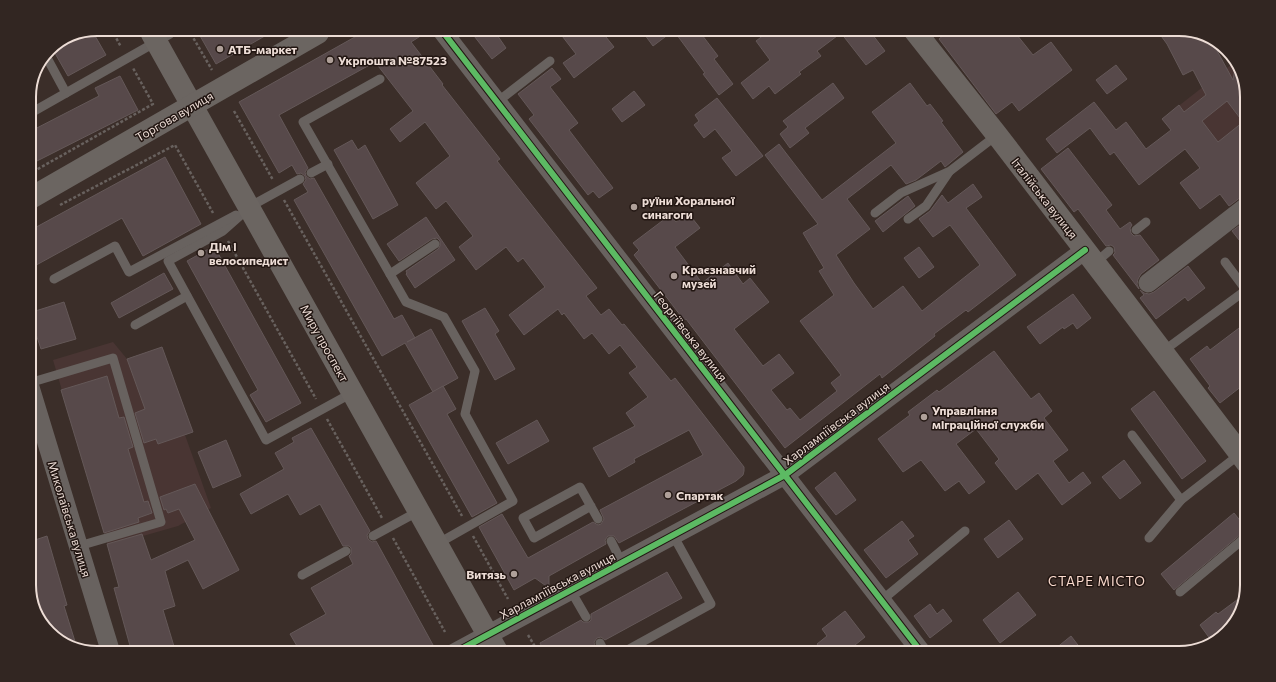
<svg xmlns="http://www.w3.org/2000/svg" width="1276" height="682" viewBox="0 0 1276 682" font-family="Commissioner,sans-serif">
<rect width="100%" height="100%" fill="#3b2e29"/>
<g fill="#493533">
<polygon points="1236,61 1247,93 1247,193 1230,206 1162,119"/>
<polygon points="113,342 127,359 162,347 193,432 185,435 211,508 178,526 108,546 53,360"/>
</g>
<g fill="#57494a" stroke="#645858" fill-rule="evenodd">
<path d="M1156 29H1179L1209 36 1233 80 1236 62 1247 93V195L1241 197 1229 206 1220 194 1200 209 1180 183 1200 168 1185 149 1139 185 1114 152 1110 155 1090 128 1057 153 1046 139 1094 102 1116 130 1126 122 1146 149 1171 130 1162 119 1179 105 1184 112 1206 95 1193 70 1183 75 1167 44ZM1227 101 1243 122 1218 142 1202 121Z"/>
<polygon points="869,30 885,51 866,65 841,33 817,51 821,56 799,72 801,74 775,94 769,86 753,99 741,83 770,60 756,41 769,31"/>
<polygon points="950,30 1013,30 1033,55 1051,42 1072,70 1019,111 1012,102 996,114 939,39"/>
<polygon points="642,31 673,31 653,46"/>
<polygon points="674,31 699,31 718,56 714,59 733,84 719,95 703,74 705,73"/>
<polygon points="427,32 411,42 443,84 442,85 500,159 497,161 597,288 586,296 601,315 609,309 622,325 624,324 671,381 675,378 744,467 744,471 743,475 736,481 619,543 614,536 608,536 605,540 606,544 549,576 549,588 535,578 514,590 479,527 502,514 528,558 593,522 598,525 601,524 604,519 600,510 703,455 689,430 634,459 635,462 609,477 593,448 635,426 626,413 648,397 629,373 637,367 620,345 609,354 592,333 584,339 564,313 562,315 558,309 524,335 509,315 545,287 523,258 518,262 506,247 476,270 459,247 473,236 446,201 436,209 416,183 450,156 425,122 400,142 390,129 413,111 375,62 279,115 308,168 305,172 306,176 310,179 314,178 394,319 402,315 415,338 407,342 431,329 458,378 433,392 405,343 382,356 294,200 308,192 303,184 306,180 305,176 301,173 297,174 292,165 279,173 239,102 362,33"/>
<polygon points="471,32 495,32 506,48 492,59"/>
<polygon points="559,32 602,32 614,47 574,78 563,63 576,54"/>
<polygon points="270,33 216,64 199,34"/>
<polygon points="71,34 94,34 106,55 68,76 52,48"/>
<polygon points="1116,65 1127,79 1107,94 1096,80"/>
<polygon points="552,68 561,79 550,87 578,123 569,130 613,188 599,198 593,191 588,195 529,119 534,115 518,94"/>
<polygon points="120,76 138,110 29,165 29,132 99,96 95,88"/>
<polygon points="833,83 844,98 805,128 809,133 790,148 780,134 788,127 783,121"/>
<polygon points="910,83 927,106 930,104 943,121 941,122 963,152 945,167 941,161 916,180 906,184 891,165 847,199 870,229 836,255 854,283 873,309 903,286 922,311 980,265 950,225 933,237 919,219 930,211 942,195 948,203 973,184 982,197 966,208 1016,275 968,312 966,310 934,334 935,336 882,378 880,374 785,448 709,349 686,319 684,320 634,255 639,250 633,243 670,215 676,222 688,213 700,228 675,247 702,283 728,263 743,284 750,278 769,302 734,329 763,366 779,354 794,373 771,390 787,410 790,408 800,420 837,391 831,383 841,375 800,321 834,295 819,271 824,268 803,233 818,224 765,155 779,144 822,200 896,143 872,112"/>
<polygon points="634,91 645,105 622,122 612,109"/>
<polygon points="717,98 763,156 736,176 722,158 732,151 715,129 704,138 694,125 699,121 695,115"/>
<polygon points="352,140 358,150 365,145 398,205 373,219 334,150"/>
<polygon points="1068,148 1112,205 1106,210 1120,229 1130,222 1132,225 1130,228 1131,233 1134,236 1140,235 1159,260 1141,274 1138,279 1137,284 1139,289 1113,255 1115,253 1114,247 1111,245 1106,246 1078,209 1074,212 1041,169"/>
<polygon points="165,157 201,224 143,256 122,218 29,269 29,231"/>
<polygon points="908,196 915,206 883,232 875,221"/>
<polygon points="426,217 455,260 415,288 406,274 407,273 406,271 438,249 440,246 440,241 437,238 432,239 399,261 387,244"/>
<polygon points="1247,220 1247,250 1232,231"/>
<polygon points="214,246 301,403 266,422 250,395 258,390 187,261"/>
<polygon points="919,247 934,267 919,278 904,258"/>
<polygon points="1188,266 1205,288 1188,301 1185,297 1156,319 1140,298 1144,295 1140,290 1144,293 1149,294 1154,292"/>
<polygon points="164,273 173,289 119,318 111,303"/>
<polygon points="1073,294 1091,318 1077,329 1073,323 1064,329 1063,327 1040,344 1027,327"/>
<polygon points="64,302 76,339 41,349 29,313"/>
<polygon points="485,308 499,331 495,334 515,369 495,380 462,321"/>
<polygon points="1247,322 1247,382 1220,403 1208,388 1210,386 1190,359 1207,346 1210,350"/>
<polygon points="162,347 193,432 158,444 156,439 144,443 135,413 145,409 127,359"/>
<polygon points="994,351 1031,399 1039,393 1052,411 1044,418 1068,450 1053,461 1069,483 1083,472 1091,483 1062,505 1038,473 1016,490 995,463 999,459 976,429 956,444 985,482 969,494 959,481 945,491 921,460 903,472 878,439 910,415 908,412 937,390 939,392"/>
<polygon points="107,376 119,418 124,417 133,447 128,449 144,502 148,501 152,513 138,518 139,522 104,533 61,390"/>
<polygon points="443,386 456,409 447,414 497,503 472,517 409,405"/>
<polygon points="1154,391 1206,461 1182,479 1131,409"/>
<polygon points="537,420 549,441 508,464 496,443"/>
<polygon points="311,428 370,531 367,535 368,539 372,542 376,541 433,645 419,653 301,653 290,634 326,614 311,588 353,564 349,556 351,554 351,548 349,546 343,546 320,504 300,515 288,494 251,514 240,494 284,469 275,453 294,442 292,438"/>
<polygon points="226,440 241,476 213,488 198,452"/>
<polygon points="1124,460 1141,483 1120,499 1102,477"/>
<polygon points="835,472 856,500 836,515 815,488"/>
<polygon points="195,484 239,570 203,589 188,560 165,571 175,606 163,610 176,653 132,653 114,588 119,587 107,544 142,534 151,560 195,540 179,509 168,513 166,509 164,510 160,497"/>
<polygon points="1234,513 1247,529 1174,590 1161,574"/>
<polygon points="1009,520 1023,539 998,558 984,539"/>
<polygon points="902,521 914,536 908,540 918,554 886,578 864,550"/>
<polygon points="47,536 67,605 64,606 77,648 67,646 41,623 29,590 29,542"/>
<polygon points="667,572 682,598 605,640 601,637 597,638 594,642 595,646 583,653 545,653 540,643 581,620 583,622 589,622 591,620 591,614"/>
<polygon points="1018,592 1036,615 1000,643 983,620"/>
<polygon points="1245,594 1240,615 1217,642 1213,643 1200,625 1216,612 1218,614"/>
<polygon points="930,604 937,614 943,609 952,621 930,638 914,616"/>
<polygon points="845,611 865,637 845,653 824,653 817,644 827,636 822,629"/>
<polygon points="1071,636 1084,653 1050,653"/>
</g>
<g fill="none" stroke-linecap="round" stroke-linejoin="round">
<g stroke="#68615e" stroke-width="2.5" stroke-dasharray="3 2" stroke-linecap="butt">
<polyline points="114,34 121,47"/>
<polyline points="191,34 212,70"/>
<polyline points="234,111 273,180"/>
<polyline points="29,174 153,104 133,68"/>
<polyline points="284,200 462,516"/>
<polyline points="60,205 175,145 213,213"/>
<polyline points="29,221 36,218"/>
<polyline points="228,241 316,399"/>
<polyline points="327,419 382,518"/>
<polyline points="473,536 508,599"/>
<polyline points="393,538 445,632"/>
<polyline points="528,635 539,653"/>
</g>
<g stroke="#68625f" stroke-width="9">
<polyline points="922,41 936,30"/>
<polyline points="46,56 66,93"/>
<polyline points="380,79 303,122 406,302 444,317 475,371 465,414 513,501 437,544"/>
<polyline points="497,102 550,61"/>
<polyline points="29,114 170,34"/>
<polyline points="311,173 328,164"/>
<polyline points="249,207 300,179"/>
<polyline points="249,208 223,231 168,261 266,440 352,393"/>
<polyline points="875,213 901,193 950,171 997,135"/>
<polyline points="908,219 926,206 949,172"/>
<polyline points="1136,230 1146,222"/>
<polyline points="1095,263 1109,251"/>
<polyline points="390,274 435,244"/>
<polyline points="54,279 115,246 129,272 236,215"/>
<polyline points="135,325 187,296"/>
<polyline points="1162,352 1246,290 1225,262"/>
<polyline points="29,383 113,358 161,522 79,546"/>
<polyline points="1132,435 1181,500"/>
<polyline points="591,506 534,538 523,518 580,487 598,519"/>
<polyline points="373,536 419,511"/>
<polyline points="1149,538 1181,500 1240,454"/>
<polyline points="611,541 622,563"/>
<polyline points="302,575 346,551"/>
<polyline points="571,591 586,617"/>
<polyline points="1180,592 1247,536"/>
<polyline points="882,600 965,531"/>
<polyline points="600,643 605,653"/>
<polyline points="622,653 711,604 673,535"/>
</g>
<g stroke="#68625f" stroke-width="19">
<polyline points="443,32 922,653"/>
<polyline points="1148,283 1247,206"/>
<polyline points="29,384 111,653"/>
<polyline points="454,653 785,475 1085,250"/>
</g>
<g stroke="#6b6561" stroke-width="22">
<polyline points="914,30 997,135 1124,301 1247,463"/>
<polyline points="152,34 498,653"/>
<polyline points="29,199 318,33"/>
</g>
<defs>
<g id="cycleway">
<polyline points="443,32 922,653"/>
<polyline points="454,653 785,475 1085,250"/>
</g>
</defs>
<use href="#cycleway" stroke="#221612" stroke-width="8"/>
<use href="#cycleway" stroke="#5cba63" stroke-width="6"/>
</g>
<g fill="#afa099" stroke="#221612" stroke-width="1.5">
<circle cx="220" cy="49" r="4"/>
<circle cx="330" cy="60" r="4"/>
<circle cx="634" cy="207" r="4"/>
<circle cx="201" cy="253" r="4"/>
<circle cx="674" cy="276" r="4"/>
<circle cx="924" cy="417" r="4"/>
<circle cx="668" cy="495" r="4"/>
<circle cx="514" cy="574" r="4"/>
</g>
<g text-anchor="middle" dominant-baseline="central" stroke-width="3" stroke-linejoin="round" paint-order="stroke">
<g font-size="12" font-weight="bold" fill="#edddd6" stroke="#221612" text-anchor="start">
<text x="228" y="49">АТБ-маркет</text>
<text x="338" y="60">Укрпошта №87523</text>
<text x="642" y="200">руїни Хоральної<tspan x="642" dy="14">синагоги</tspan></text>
<text x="209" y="246">Дім і<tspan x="209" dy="14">велосипедист</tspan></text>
<text x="682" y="269">Краєзнавчий<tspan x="682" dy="14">музей</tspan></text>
<text x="932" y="410">Управління<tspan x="932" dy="14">міграційної служби</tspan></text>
<text x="676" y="495">Спартак</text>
<text x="506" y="574" text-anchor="end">Витязь</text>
</g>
<g font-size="12" fill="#edddd6" stroke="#221612">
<text transform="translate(174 116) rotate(-30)">Торгова вулиця</text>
<text transform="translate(1045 198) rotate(52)">Італійська вулиця</text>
<text transform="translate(691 336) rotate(52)">Георгіївська вулиця</text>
<text transform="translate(325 343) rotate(61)">Миру проспект</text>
<text transform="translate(836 423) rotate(-37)">Харлампіївська вулиця</text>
<text transform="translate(70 519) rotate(73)">Миколаївська вулиця</text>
<text transform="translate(557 585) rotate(-28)">Харлампіївська вулиця</text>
</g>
<g font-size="13" letter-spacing="1" fill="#fbdbce" stroke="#221612">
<text x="1097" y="581">СТАРЕ МІСТО</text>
</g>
</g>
<path d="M0 0H1276V682H0ZM97 36H1179A61 61 0 0 1 1240 97V585A61 61 0 0 1 1179 646H97A61 61 0 0 1 36 585V97A61 61 0 0 1 97 36Z" fill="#322622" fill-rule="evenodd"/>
<path fill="none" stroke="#edddd6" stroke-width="2" d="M97 36H1179A61 61 0 0 1 1240 97V585A61 61 0 0 1 1179 646H97A61 61 0 0 1 36 585V97A61 61 0 0 1 97 36Z"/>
</svg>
